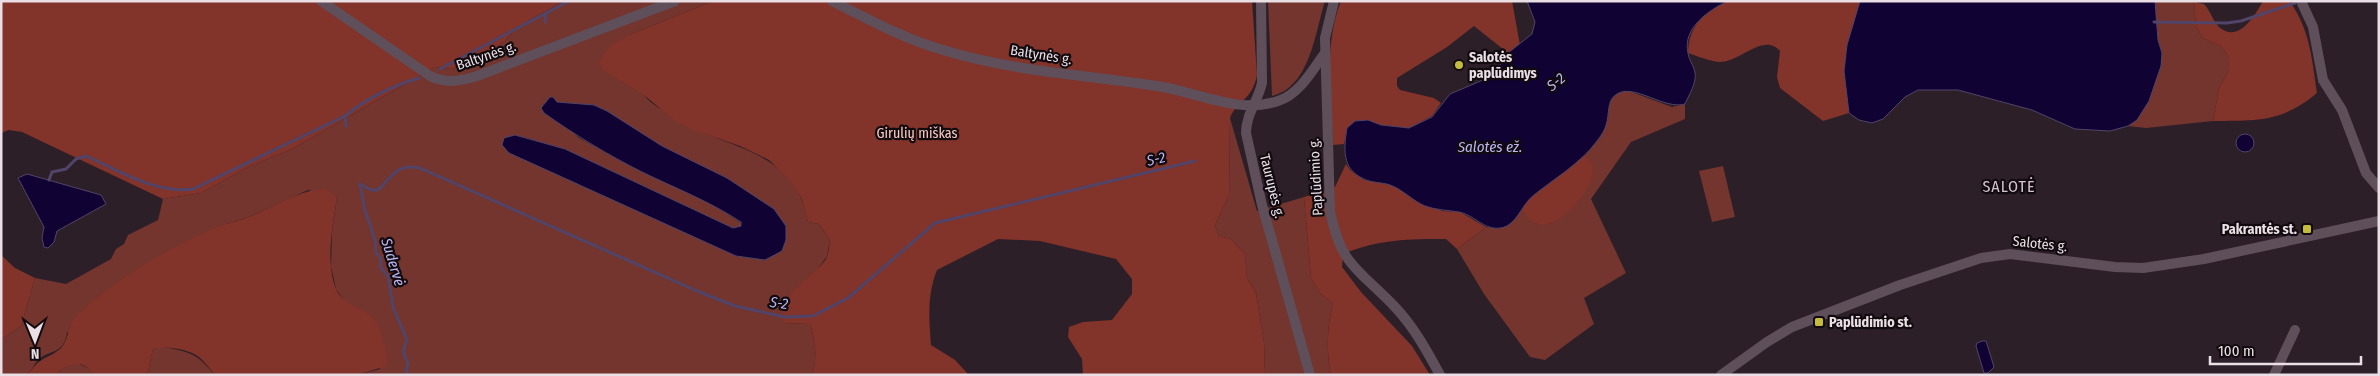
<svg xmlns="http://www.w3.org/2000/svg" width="2380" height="376" viewBox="0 0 2380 376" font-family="'Fira Sans Condensed',sans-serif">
<rect width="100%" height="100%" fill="#2d1f28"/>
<g fill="#73352d" fill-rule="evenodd">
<path d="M564 1H713L629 35C633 51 637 81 644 94 647 101 658 107 664 111 706 145 780 144 802 200 805 207 806 215 808 222L819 224 830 240 827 256 818 269 783 306 784 323 810 324C815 340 818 358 812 375H357L380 369 345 302 336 289 331 267 332 231 337 197 308 190 249 217 223 225 67 333C63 356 50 348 37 361 34 365 31 371 28 375H1V340L21 326 35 278 66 284 111 259 116 249 124 244 128 235 158 220 163 199 201 193 248 167 292 149 435 67 451 69 489 53 505 41 517 27ZM548 102 594 105 662 146 781 251 765 260 736 256 504 138 524 137 565 149 733 228 741 226V223L704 199 643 172 579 138 543 104Z"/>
<path d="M1268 1H1325C1315 33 1310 87 1272 96Z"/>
<polygon points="2155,1 2194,1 2196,26 2203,38 2222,47 2229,58 2229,70 2219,88 2213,121 2146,128 2128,126 2137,120 2149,101 2162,53 2158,40"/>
<path d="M1626 90 1672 107 1685 104V119L1631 142 1591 199 1626 273 1584 298 1594 324 1545 360 1530 357 1484 294 1457 249 1486 227C1503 229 1512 222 1522 209L1536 224H1550L1592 165 1585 155C1593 146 1603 136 1606 125 1612 107 1604 97 1626 90Z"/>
<path d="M1230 118 1257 211 1304 197 1311 278 1320 293 1333 304C1327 326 1326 352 1331 375H1265L1264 342 1256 293 1247 278 1245 254 1231 239 1219 236 1215 225 1229 195Z"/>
<polygon points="1723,166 1735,217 1712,222 1699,171"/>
<path d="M160 346C191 353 194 351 215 375H144L148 371 153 349Z"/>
<polygon points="75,362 90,369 94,375 57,375 58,372 68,364"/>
</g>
<g fill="#82332a">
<polygon points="1,1 564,1 517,27 505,41 489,53 451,69 435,67 292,149 248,167 201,193 163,199 22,132 9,130 1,133"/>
<path d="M713 1H1252L1257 75C1252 101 1237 100 1230 118L1229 195 1215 225 1219 236 1231 239 1245 254 1247 278 1256 293 1264 342 1265 375H1083L1082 359 1068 337 1069 327 1083 322 1112 320 1132 294V279L1116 259 1040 241 998 239 937 270C927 295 929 318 931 345L955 360 968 374 973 375H812C818 358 815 340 810 324L784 323C773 297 813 279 826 259 829 253 829 246 830 240L819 224 808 222 802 199 789 179 769 160 740 146 691 129 674 120 644 95 603 70 599 63 609 47 629 35Z"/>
<path d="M1341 1H1512L1520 45 1508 53 1474 26 1447 47 1397 78V86L1400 90 1434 98 1441 103 1432 116 1409 128 1381 125 1368 120 1347 128 1344 144 1333 145C1332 98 1323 45 1341 1Z"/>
<path d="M1728 1H1860L1847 45 1844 71 1849 113 1823 121 1780 88 1777 77 1780 51C1763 32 1740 63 1719 62 1709 61 1697 56 1688 53 1689 25 1704 12 1728 1Z"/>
<path d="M2263 1H2289C2310 28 2312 60 2317 93 2281 123 2257 120 2213 121L2219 88 2229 70V58L2222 47 2203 38 2196 26 2194 2 2204 4C2210 10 2213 21 2219 27 2239 44 2255 15 2263 1Z"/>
<path d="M1585 155C1587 158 1591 161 1592 164 1599 185 1562 226 1542 225 1532 225 1527 216 1522 209L1530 198Z"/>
<path d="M1346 164 1350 170 1364 180 1391 185 1442 211 1460 212 1486 227 1457 249 1446 239C1408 239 1380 239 1343 254L1342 267 1361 292 1412 346 1430 375H1331C1326 352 1327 326 1333 304L1320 293 1311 278 1304 197 1335 187Z"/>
<path d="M325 189 337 197C333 225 325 261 336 289 343 305 359 306 371 316 380 323 390 356 386 366L357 375H215C210 369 205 362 199 357 189 349 164 345 153 349L148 371 144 375H94C84 360 71 362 58 372L57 375H28C41 355 45 361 60 349 69 341 68 322 79 313 122 275 169 247 222 225 231 222 242 220 251 216 276 206 298 190 325 189Z"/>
<polygon points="1,255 15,268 35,278 21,326 1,340"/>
</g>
<g fill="#100232" stroke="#514468">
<path d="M1527 1H1728C1709 10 1682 28 1688 53 1689 62 1697 69 1695 79 1694 87 1688 97 1685 104 1664 110 1634 83 1617 94 1606 100 1610 114 1606 125 1605 130 1600 137 1597 141 1581 163 1555 178 1534 195 1523 203 1519 219 1507 226 1487 235 1476 215 1459 212 1447 210 1436 210 1425 206 1413 201 1402 189 1390 185 1381 182 1372 183 1364 179 1341 169 1344 148 1347 128L1355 121 1368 120 1381 125 1409 128 1432 117 1450 94 1483 80 1497 70 1508 53 1532 34 1535 22Z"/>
<polygon points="1860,1 2155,1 2158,40 2162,53 2161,66 2149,101 2137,120 2128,126 2110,131 2075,129 2032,110 1958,90 1918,90 1905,97 1883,119 1872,123 1859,120 1849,113 1844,71 1847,45"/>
<path d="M550 97H553L557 102 594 105 607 111 662 146 727 178 774 209 786 226V240L782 251 765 260 736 256 509 153 502 145 504 138 515 135 565 149 733 228 741 226V222C709 201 677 189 642 172 608 155 575 135 544 113L541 108Z"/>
<circle cx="2245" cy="143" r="9"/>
<polygon points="27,174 101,195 106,204 57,231 54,242 48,248 44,247 42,238 44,227 18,178"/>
<polygon points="1982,341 1986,341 1994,367 1988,373 1984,373 1976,346 1977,343"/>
</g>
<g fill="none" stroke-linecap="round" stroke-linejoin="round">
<g stroke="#514468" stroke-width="3">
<polyline points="545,22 546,13"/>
<polyline points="2154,22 2227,23 2241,21 2295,3"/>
<polyline points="440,69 569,1"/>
<path d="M346 126 345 116C367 98 392 86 419 78"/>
<path d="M49 180 52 172 66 169 76 159 86 156C120 171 156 194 193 189L345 116"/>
<path d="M360 184 371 190H378C392 177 396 163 420 168L697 291 735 306 785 317 813 316 848 298 935 223 1195 161"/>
<polyline points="360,184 365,210 375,240 376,253 380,257 381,268 388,276 393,307 407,340 403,351 408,364 406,370 408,375"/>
</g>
<g stroke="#5f4f5a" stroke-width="10">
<path d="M321 1 430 76C446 84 461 81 477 76L675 1"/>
<path d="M832 1C868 19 904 39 943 50 1014 72 1090 75 1163 87 1201 94 1240 114 1278 101 1299 95 1313 69 1325 53"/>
<path d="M1261 1 1262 83C1258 101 1246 114 1246 133L1262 205 1310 375"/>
<path d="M1334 1 1325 38 1330 211C1341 267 1359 269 1395 307 1414 327 1427 351 1440 375"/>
<polyline points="2301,1 2313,27 2323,80 2342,110 2366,173 2379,188"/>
<polyline points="1721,375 1767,342 1792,327 1900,285 1981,258 2010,254 2115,267 2143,268 2204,259 2379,221"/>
<polyline points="2274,375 2295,330"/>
</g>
</g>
<g fill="#c6bc3c" stroke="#110b0f" stroke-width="2">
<circle cx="1459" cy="65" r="5"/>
<rect x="2302" y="224" width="10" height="10" rx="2.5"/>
<rect x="1814" y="317" width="10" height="10" rx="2.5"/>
</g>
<g text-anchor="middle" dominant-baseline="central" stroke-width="4.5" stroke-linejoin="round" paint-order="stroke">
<g font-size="14" fill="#e9dfe5" stroke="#110b0f">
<text transform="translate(1041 55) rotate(9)">Baltynės g.</text>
<text transform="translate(486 56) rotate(-19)">Baltynės g.</text>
<text transform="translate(1316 177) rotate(-93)">Paplūdimio g.</text>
<text transform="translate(1272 186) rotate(76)">Taurupės g.</text>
<text transform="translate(2040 244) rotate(6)">Salotės g.</text>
</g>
<g font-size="14" font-weight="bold" fill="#e9dfe5" stroke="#110b0f" text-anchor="start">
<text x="1469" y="57">Salotės<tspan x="1469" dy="16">paplūdimys</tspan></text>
<text x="2297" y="229" text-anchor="end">Pakrantės st.</text>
<text x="1829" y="322">Paplūdimio st.</text>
</g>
<g font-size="14" fill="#fbcac2" stroke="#110b0f">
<text x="917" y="133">Girulių miškas</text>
</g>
<g font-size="15" font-style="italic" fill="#bcb7f3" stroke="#110b0f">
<text transform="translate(1556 82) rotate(-40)">S-2</text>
<text x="1490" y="147">Salotės ež.</text>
<text transform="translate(1156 159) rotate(-13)">S-2</text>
<text transform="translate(393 262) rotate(73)">Sudervė</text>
<text transform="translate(779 303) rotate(8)">S-2</text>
</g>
<g font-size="16" letter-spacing="1" fill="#d6c2cf" stroke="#110b0f">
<text x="2009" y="186">SALOTĖ</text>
</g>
</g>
<rect width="2380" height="376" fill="none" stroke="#e9dfe5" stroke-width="5"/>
<g transform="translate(35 341) rotate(179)" stroke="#110b0f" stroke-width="4" paint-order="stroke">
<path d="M0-4L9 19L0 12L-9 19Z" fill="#e9dfe5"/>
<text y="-8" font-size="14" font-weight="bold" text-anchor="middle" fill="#e9dfe5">N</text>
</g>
<path d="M2210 356v8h151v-8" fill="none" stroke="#e9dfe5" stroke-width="2.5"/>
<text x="2218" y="356" font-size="15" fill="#e9dfe5" stroke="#110b0f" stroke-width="4" paint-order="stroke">100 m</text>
</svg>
